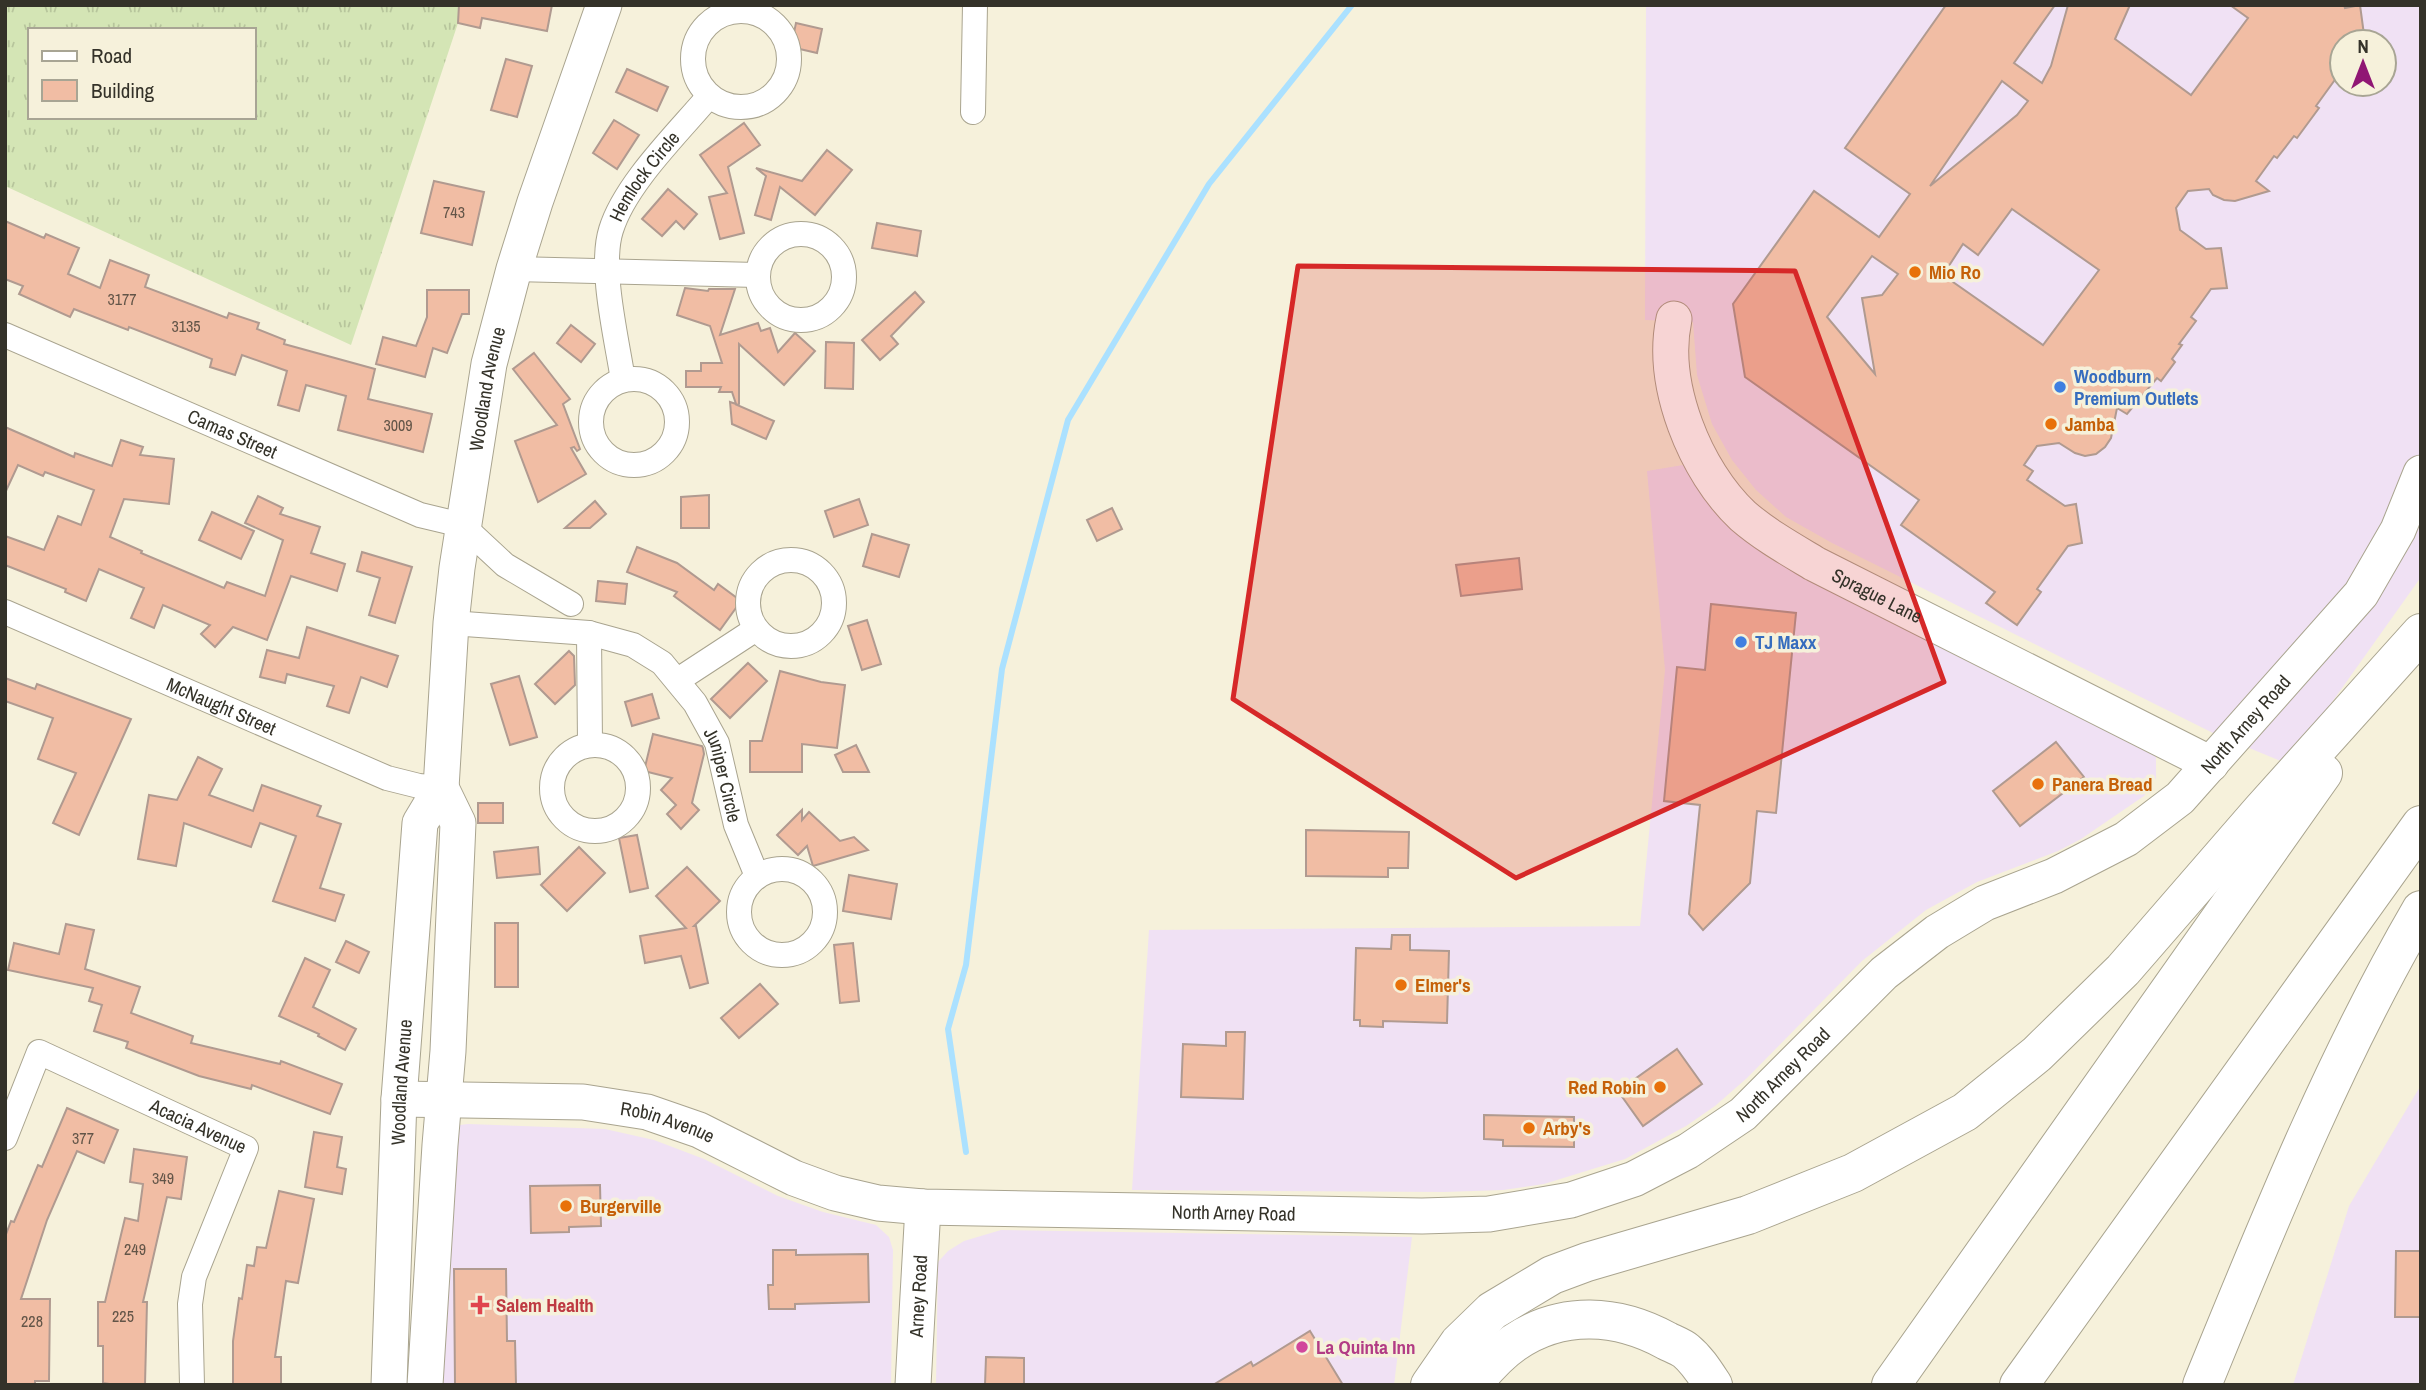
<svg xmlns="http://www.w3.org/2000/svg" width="2426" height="1390" viewBox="0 0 2426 1390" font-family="'Archivo Narrow',sans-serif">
<defs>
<pattern id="grass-tufts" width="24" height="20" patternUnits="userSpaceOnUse" patternTransform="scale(1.75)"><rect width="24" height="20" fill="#d4e5b5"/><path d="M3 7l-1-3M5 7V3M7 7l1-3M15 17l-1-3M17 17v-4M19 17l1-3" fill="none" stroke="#b7c59c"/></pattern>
</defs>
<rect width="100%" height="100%" fill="#f6f1db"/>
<g fill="#f0e1f4" fill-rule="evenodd">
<path d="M1646 5H2421V577L2288 764 2215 734 1832 543 1786 517 1756 490 1732 460 1712 424 1697 375 1693 322 1645 320ZM2342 42H2384V84H2342Z"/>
<polygon points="1683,465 1714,511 1767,557 2146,748 2156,757 2156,778 2144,796 2081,839 2058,851 1977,882 1926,910 1862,961 1747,1078 1715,1106 1686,1126 1625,1159 1544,1184 1503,1190 1444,1192 1132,1190 1149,930 1640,926 1665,670 1647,471"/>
<polygon points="2421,1085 2421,1385 2293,1385 2349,1206"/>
<polygon points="468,1124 605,1129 654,1140 704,1159 778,1196 823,1212 876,1225 889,1237 893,1250 891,1385 431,1385 453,1131 460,1125"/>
<polygon points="1001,1230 1412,1237 1394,1385 936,1385 938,1262 948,1251 964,1241"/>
</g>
<path fill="url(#grass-tufts)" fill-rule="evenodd" d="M5 5H464L351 345 5 186ZM30 30H254V117H30Z"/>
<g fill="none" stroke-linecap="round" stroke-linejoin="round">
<polyline stroke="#abe1ff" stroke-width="6" points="966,1152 948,1029 966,965 1002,669 1068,420 1209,184 1352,5"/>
</g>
<g fill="#f1bda4" stroke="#b09a90" stroke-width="2" fill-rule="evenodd">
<polygon points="459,5 552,5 547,31 482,18 480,28 458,23"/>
<path d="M1946 5H2055L2014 63 2042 83 2051 66 2068 5H2130L2115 39 2191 95 2248 18 2230 5H2344L2345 8 2360 5 2365 42H2342V70L2316 106 2319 108 2297 138 2294 136 2277 158 2274 156 2256 181 2269 191 2235 201 2224 200 2213 195 2209 189 2188 191 2176 208 2180 230 2206 249 2221 248 2227 288 2211 289 2191 317 2196 321 2179 344 2182 345 2172 359 2175 362 2161 381 2157 378 2127 414 2117 408 2111 438 2105 447 2096 454 2085 456 2075 453 2059 443 2037 446 2024 465 2033 471 2027 480 2065 506 2076 504 2082 543 2068 546 2037 589 2041 592 2017 625 1986 603 1995 592 1901 525 1919 500 1745 377 1733 304 1814 191 1879 237 1910 194 1845 148ZM2002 81 2028 101 2017 115 1930 186ZM2012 209 2099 270 2043 345 1943 275 1963 244 1978 255ZM1872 256 1898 274 1882 295 1862 298 1875 374 1827 317Z"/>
<polygon points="796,23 822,29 817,53 791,47"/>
<polygon points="506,59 532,66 517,117 491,110"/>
<polygon points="627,69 668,87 657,111 616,92"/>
<polygon points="614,120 639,135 617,169 593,153"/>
<polygon points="744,123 760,145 728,167 744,233 720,239 709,197 727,193 700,155"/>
<polygon points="827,150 852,170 815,215 780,187 771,220 755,215 766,176 756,168 802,181"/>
<polygon points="434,181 484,192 472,245 421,233"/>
<polygon points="668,189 697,214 684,229 676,221 662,236 642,219"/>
<polygon points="5,221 44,238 46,234 79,248 68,274 100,288 110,260 149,275 145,287 227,318 229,313 259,323 257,329 285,340 284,344 375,369 368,399 432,414 423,452 338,430 346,396 306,385 299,411 278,405 287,371 242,355 235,375 210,367 212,359 129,327 128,330 74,309 70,317 19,294 23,286 5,279"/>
<polygon points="877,223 921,231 917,256 872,248"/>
<polygon points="685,288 708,291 709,289 735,289 720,335 758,323 761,331 770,328 778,352 795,333 815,351 784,385 739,344 739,404 737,405 774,421 766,439 732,424 730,402 736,404 732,392 719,392 721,387 686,387 686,371 701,371 701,363 722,363 710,326 677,315"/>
<polygon points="427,290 469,290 469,314 462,314 447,353 433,348 425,377 376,364 383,337 416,346 427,317"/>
<polygon points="915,292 924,302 891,336 898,344 880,360 862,340"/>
<polygon points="571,325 595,344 581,362 557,343"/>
<polygon points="826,342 854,343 853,389 825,388"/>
<polygon points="534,353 570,399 563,404 580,449 577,451 574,447 571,448 586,474 538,502 515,441 557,425 513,369"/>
<polygon points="5,427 74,457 75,453 112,466 121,440 143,447 140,455 174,459 169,504 124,499 110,537 142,551 141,553 224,588 227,582 265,596 283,540 245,523 258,496 283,508 280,514 320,527 311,553 345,564 337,591 291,576 267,640 233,627 215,647 201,634 210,625 163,605 154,628 131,618 144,588 99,569 86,601 65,592 66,589 5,565 5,536 44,550 58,516 81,525 94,490 45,472 43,476 18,465 5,493"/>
<polygon points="709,495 709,528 681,528 681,497"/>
<polygon points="859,499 868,525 834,537 825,511"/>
<polygon points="595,501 606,514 590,528 565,528"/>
<polygon points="1112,508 1122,529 1097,541 1087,520"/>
<polygon points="212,512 254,531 241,559 199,540"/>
<polygon points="872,534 909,545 899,577 863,566"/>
<polygon points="637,547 677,563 714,590 718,584 741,601 720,630 674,596 677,592 627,572"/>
<polygon points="362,552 412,567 395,623 369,615 380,578 357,571"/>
<polygon points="1519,558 1522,589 1461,596 1456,565"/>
<polygon points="598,581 627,584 625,604 596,601"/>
<polygon points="1711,604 1796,613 1776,813 1757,811 1750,883 1703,930 1689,914 1700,805 1664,801 1677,667 1705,670"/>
<polygon points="867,620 881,664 862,670 848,626"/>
<polygon points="307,627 398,656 387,687 361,677 349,713 327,706 334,686 287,674 285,683 260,677 267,650 299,658"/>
<polygon points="569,651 574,656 575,685 555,704 535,684"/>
<polygon points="748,663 767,681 730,718 711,699"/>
<polygon points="780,671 821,682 845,685 837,748 802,744 802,772 750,772 750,741 762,741"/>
<polygon points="519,676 537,737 510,745 491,684"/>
<polygon points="5,678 35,689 37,684 131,719 79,835 53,823 76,773 38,759 53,718 5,701"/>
<polygon points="652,694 659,718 632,726 625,702"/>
<polygon points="653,734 702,746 703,748 704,754 692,803 699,810 681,829 667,814 676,805 661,790 672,778 644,771"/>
<polygon points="2056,742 2084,777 2020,826 1993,791"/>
<polygon points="856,745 869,772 843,772 835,755"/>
<polygon points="198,757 222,769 209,795 253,811 262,785 321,806 317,816 341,824 320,888 344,895 335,921 273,901 296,836 260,823 251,847 184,823 176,866 138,859 149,795 177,800"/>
<rect x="478" y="803" width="25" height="20"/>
<polygon points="802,810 802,820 809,812 840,841 854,837 868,850 813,866 807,846 798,855 777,835"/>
<polygon points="1306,830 1409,832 1408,868 1388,868 1388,877 1306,876"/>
<polygon points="637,835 648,888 630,892 619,838"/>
<polygon points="538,847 540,874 497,878 494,852"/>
<polygon points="579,847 605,873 567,911 541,885"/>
<polygon points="687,867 720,901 694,926 696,926 708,983 690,988 681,956 645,963 640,936 686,928 656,896"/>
<polygon points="849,875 897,884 891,919 843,911"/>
<rect x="495" y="923" width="23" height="64"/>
<polygon points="66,924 94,930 85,969 140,987 131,1013 193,1036 191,1043 280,1064 281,1061 342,1084 330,1114 252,1085 251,1089 199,1076 126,1048 128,1042 94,1031 102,1005 89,1001 93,988 8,970 14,943 59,954"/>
<polygon points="1392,935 1410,935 1410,950 1449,951 1447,1023 1383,1021 1383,1027 1360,1026 1360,1020 1354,1020 1356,948 1391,949"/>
<polygon points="346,941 369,952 359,973 336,962"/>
<polygon points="853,943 859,1001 840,1003 834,945"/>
<polygon points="305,958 330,970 313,1007 356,1029 345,1050 318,1036 319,1034 279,1016"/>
<polygon points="760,984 778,1004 739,1038 721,1018"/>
<polygon points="1226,1032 1245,1032 1243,1099 1181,1097 1183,1044 1226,1046"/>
<polygon points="1677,1049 1702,1084 1643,1126 1618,1091"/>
<polygon points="67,1108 118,1130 104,1163 77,1151 47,1220 21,1299 50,1299 49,1381 35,1381 35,1385 5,1385 5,1237 11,1221 14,1222 38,1165 42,1167"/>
<polygon points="1484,1115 1574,1117 1574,1147 1503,1146 1503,1140 1484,1139"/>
<polygon points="314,1132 342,1137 337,1167 346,1169 342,1194 305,1187"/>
<polygon points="134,1149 187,1157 181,1199 167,1197 143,1302 147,1302 145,1385 116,1385 103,1383 103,1346 98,1346 98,1302 105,1302 125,1218 138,1221 143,1184 130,1182"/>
<polygon points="600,1185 601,1226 569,1227 569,1232 531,1233 530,1186"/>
<polygon points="279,1191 314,1199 298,1283 286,1281 275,1357 281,1357 281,1385 233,1385 233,1341 239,1298 242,1299 247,1265 254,1266 257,1247 266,1248"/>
<polygon points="773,1250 796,1250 796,1255 868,1254 869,1302 795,1304 795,1309 769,1309 768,1285 773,1285"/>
<polygon points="2396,1251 2421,1251 2421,1317 2395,1317"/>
<polygon points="454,1269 506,1269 507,1341 515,1341 516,1385 455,1385"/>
<polygon points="1310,1331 1343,1385 1213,1385 1251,1362 1253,1366"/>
<polygon points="986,1357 1024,1358 1024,1385 985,1385"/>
</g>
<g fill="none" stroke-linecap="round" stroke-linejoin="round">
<defs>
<g id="street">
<circle cx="741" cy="59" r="48"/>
<polyline points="973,112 975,5"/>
<circle cx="801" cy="277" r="43"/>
<polyline points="514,269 757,275"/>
<path id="s1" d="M5 335 420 515 462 525 505 565 571 604"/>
<circle cx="634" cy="422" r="43"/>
<path id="s2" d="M623 380C617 340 599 268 611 230 625 184 678 133 709 96"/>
<circle cx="791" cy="603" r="43"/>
<path id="s3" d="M5 612 387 778 419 786 441 788"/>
<path id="s4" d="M451 623 589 633 633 645 662 663 695 703 717 743 736 825 757 876"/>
<polyline points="589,633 590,744"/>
<polyline points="678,680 756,629"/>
<circle cx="595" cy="788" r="43"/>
<circle cx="782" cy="912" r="43"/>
<path id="s5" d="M5 1138 39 1052 246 1148 194 1277 190 1304 192 1385"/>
</g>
<g id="secondary">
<path id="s6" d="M1674 319C1660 384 1695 471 1743 516 1765 535 1790 549 1815 564L2211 764"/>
<path id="s7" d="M399 1099 583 1102 647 1112 699 1130 794 1178 835 1193 878 1203 923 1207 1422 1216 1489 1214 1571 1200 1634 1179 1688 1151 1743 1114 1884 973 1937 932 1985 903 2054 876 2126 839 2180 798 2361 594 2398 530 2421 473"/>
<path id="s8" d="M389 1385 399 1099 420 823 441 788 451 623 457 568 489 364 514 269 535 202 604 5"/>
<polyline points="425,1385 440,1145 448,1051 458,823 441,788"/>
<path id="s9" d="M913 1385 923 1207"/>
</g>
<g id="highway">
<polyline points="1430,1385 1459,1343 1492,1311 1552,1275 1587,1262 1748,1215 1853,1173 1965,1112 2037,1054 2123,970 2261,811 2421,633"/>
<path d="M1472 1385C1484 1370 1498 1354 1514 1343 1562 1310 1618 1314 1667 1341 1673 1344 1681 1347 1686 1351 1697 1360 1705 1373 1713 1385"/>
<polyline points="1891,1385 2323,773"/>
<polyline points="2019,1385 2421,825"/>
<path d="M2202 1385C2268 1224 2333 1061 2421 910"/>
</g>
</defs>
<use href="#street" stroke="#a9a48f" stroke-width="26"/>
<use href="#secondary" stroke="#a9a48f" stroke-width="37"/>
<use href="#highway" stroke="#a9a48f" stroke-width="40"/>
<use href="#street" stroke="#fff" stroke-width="24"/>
<use href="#secondary" stroke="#fff" stroke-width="35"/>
<use href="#highway" stroke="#fff" stroke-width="38"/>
</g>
<path fill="#d62828" fill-opacity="0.2" stroke="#d62828" stroke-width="5" stroke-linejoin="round" d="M1298 266 1795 271 1944 682 1516 878 1233 699Z"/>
<g fill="#e8710a" stroke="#f6f1db" stroke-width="2.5">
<circle cx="1915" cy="272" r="7"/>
<circle cx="2051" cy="424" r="7"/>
<circle cx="2038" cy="784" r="7"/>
<circle cx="1401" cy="985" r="7"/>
<circle cx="1660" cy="1087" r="7"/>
<circle cx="1529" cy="1128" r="7"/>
<circle cx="566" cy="1206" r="7"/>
</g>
<g fill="#3f7fe0" stroke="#f6f1db" stroke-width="2.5">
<circle cx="2060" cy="387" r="7"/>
<circle cx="1741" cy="642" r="7"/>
</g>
<path fill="#e0444e" stroke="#f6f1db" stroke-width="2.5" d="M476.5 1294.5h7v7h7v7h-7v7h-7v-7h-7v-7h7z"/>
<circle fill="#d1479c" stroke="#f6f1db" stroke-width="2.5" cx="1302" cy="1347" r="7"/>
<g text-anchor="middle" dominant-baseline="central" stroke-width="7" stroke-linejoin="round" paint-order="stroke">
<g font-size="16" fill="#635548">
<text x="454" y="212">743</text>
<text x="122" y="299">3177</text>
<text x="186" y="326">3135</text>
<text x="398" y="425">3009</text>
<text x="83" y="1138">377</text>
<text x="163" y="1178">349</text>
<text x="135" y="1249">249</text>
<text x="123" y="1316">225</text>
<text x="32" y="1321">228</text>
</g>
<g font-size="19" fill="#343229" stroke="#f6f1db">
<text stroke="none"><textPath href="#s2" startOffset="215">Hemlock Circle</textPath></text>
<text stroke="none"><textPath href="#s8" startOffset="1006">Woodland Avenue</textPath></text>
<text stroke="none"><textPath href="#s1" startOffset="248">Camas Street</textPath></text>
<text stroke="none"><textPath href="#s6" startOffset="373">Sprague Lane</textPath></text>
<text stroke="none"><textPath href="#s3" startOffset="236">McNaught Street</textPath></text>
<text stroke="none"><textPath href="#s7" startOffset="2030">North Arney Road</textPath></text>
<text stroke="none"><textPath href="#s4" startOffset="348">Juniper Circle</textPath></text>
<text stroke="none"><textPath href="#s7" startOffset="1442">North Arney Road</textPath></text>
<text stroke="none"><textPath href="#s8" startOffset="303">Woodland Avenue</textPath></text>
<text stroke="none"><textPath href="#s7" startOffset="271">Robin Avenue</textPath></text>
<text stroke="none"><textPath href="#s5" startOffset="268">Acacia Avenue</textPath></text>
<text stroke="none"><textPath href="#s7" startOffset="854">North Arney Road</textPath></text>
<text stroke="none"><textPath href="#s9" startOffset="89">Arney Road</textPath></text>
</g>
<g font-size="19" font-weight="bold" fill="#c56008" stroke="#f6f1db" text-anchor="start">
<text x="1929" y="272">Mio Ro</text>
<text x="2065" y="424">Jamba</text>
<text x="2052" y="784">Panera Bread</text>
<text x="1415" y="985">Elmer's</text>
<text x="1646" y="1087" text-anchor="end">Red Robin</text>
<text x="1543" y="1128">Arby's</text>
<text x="580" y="1206">Burgerville</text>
</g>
<g font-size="19" font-weight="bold" fill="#366cbe" stroke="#f6f1db" text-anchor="start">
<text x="2074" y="376">Woodburn<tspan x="2074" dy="22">Premium Outlets</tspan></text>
<text x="1755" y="642">TJ Maxx</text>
</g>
<g font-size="19" font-weight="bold" fill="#be3a42" stroke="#f6f1db" text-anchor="start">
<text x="496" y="1305">Salem Health</text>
</g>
<g font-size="19" font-weight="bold" fill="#b23c85" stroke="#f6f1db" text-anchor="start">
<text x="1316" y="1347">La Quinta Inn</text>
</g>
</g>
<rect width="2426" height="1390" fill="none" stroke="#343229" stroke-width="14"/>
<rect x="28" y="28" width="228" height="91" fill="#f6f1db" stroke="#a8a594" stroke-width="2"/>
<rect x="42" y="51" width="35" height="10" fill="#ffffff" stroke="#a8a594" stroke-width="2"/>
<text x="91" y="63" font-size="21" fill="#343229">Road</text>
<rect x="42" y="80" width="35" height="21" fill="#f1bda4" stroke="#a8a594" stroke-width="2"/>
<text x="91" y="98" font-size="21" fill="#343229">Building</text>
<g transform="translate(2363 63)"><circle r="33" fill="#f6f1db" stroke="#a8a594" stroke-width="2"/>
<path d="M0-5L12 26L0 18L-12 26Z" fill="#901674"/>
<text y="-10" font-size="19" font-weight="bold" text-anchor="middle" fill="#343229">N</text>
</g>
</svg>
